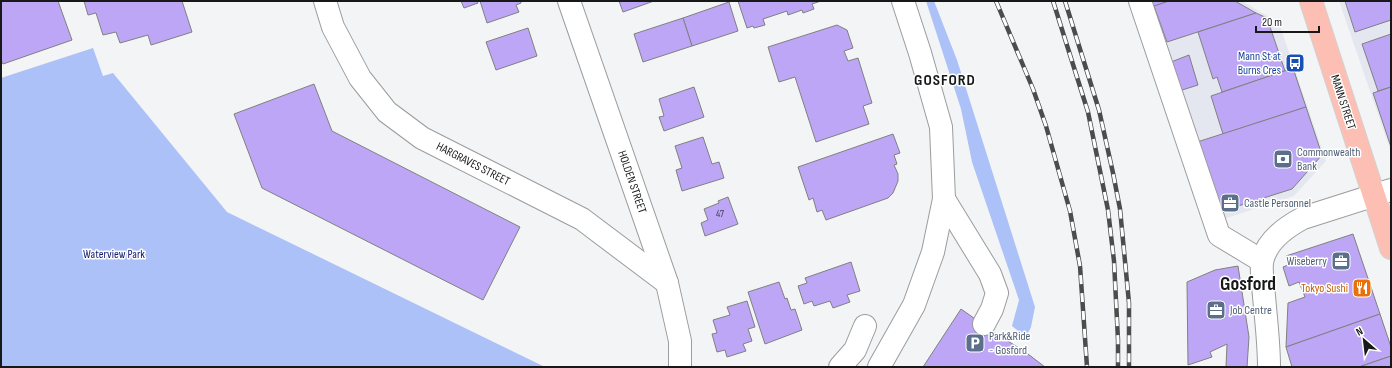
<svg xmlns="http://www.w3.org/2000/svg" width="1392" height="368" viewBox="0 0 1392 368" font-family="'Sofia Sans Condensed',sans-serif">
<rect width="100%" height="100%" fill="#f3f4f5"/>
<g fill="#e4e7ef">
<polygon points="1142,1 1242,1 1279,23 1326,161 1294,196 1211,223"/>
<polygon points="1339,1 1391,1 1391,152"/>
</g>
<g fill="#acc1f7">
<polygon points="926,1 934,1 957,60 1035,307 1031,327 1026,337 1012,326 1019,300 972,162 961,109"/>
<polygon points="93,48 103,76 113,73 227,212 545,367 1,367 1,78"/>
</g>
<g fill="#bda6f6" stroke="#808081">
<polygon points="1,1 58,1 72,40 3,64 1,60"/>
<polygon points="84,1 182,1 192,32 151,45 148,35 120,43 116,32 103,35 96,13 88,15"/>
<polygon points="461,1 477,1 478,3 464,8"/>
<polygon points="480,1 521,1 521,3 516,5 519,12 487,23"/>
<polygon points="619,1 654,1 623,12"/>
<polygon points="738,1 821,1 812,4 814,9 803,13 802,10 788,15 787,11 763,19 765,25 754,28 753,26 747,28"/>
<polygon points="1145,1 1169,1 1147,9"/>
<polygon points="1169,1 1235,1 1256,13 1167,42 1154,6"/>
<polygon points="1345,1 1391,1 1391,20 1355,32"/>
<polygon points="729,2 738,31 692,46 683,18"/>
<polygon points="1256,13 1267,18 1285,71 1222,92 1217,77 1213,79 1198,32"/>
<polygon points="683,18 692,46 643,62 634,34"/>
<polygon points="837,25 847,30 853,48 844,51 848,61 858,58 872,103 863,106 869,124 816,142 795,77 779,82 768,47"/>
<polygon points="528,28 537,56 496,70 486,42"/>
<polygon points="1391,34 1391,87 1378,91 1362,44"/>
<polygon points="1189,55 1198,85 1179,91 1171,62"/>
<polygon points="1293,68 1306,107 1223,134 1211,96"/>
<polygon points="314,84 332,131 520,227 483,300 262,188 234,114"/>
<polygon points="694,87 704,117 664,131 659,117 664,116 659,99"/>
<polygon points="1391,87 1391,147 1373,93"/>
<polygon points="1306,107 1322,155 1292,189 1216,213 1191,144"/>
<polygon points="893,134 900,153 894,155 897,164 894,165 898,174 898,181 893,193 888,198 826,220 822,210 817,212 813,198 809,200 798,167"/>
<polygon points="703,137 712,164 719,162 724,178 682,191 676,170 682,168 675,146"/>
<polygon points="728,197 738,224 705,236 701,223 708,220 704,209 719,203 718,201"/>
<polygon points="1353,234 1380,314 1286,347 1288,303 1305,297 1299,282 1289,286 1283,267 1288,265 1286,256"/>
<polygon points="851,262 860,291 847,295 850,302 833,308 830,301 814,306 812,301 804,304 798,286 807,283 805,278"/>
<polygon points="1238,266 1249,337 1247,367 1226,367 1227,344 1210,352 1212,357 1188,365 1187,282 1215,270"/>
<polygon points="779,282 785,299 787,298 791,310 795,309 802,330 765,344 748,292"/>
<polygon points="747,301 755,327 748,329 752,341 743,344 746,351 727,357 725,350 717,352 712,334 717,333 713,320 730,315 727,307"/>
<polygon points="961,309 998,335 1024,351 1045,367 923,367"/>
<polygon points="1380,314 1391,347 1391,356 1359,367 1292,367 1286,347"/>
<polygon points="1391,356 1391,367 1359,367"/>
</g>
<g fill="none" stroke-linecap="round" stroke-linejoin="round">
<defs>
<g id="minor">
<polyline points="325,1 333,27 360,78 387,112 422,138 582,219 667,283"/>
<polyline points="569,1 667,283 680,341 680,367"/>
<polyline points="1140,1 1219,235 1262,261"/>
<polyline points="944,199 990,274 997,293 992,309 984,324"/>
<polyline points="840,367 855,350 865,326"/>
<polyline points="879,367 914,305 933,252 944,199 941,127 920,53 903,1"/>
<path d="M1269 367C1269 343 1266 320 1264 296 1263 285 1261 273 1262 262 1266 242 1286 227 1303 218L1391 190"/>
</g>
<polyline id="major" points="1311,1 1391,248"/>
</defs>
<use href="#minor" stroke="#9b9c9d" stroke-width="24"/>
<use href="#major" stroke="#d1d1d1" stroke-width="24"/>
<use href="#minor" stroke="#fff" stroke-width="22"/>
<use href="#major" stroke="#fdbfb3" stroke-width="22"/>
<defs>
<g id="rail">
<polyline points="996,1 1033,89 1046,126 1070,211 1080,266 1087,367"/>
<polyline points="1053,1 1088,112 1108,210 1114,261 1118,340 1118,367"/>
<polyline points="1065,1 1099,110 1113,173 1120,209 1129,303 1129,367"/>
</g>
</defs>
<use href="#rail" stroke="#4b4c4c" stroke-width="4.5"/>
<use href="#rail" stroke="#fff" stroke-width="3" stroke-dasharray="9" stroke-linecap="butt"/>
</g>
<defs>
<symbol id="bus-square" viewBox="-11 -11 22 22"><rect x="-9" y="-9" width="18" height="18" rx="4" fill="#1a4fb4" stroke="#fff"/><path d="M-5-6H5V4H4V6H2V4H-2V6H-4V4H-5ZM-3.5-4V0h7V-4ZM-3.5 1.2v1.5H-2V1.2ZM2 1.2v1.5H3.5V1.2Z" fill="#fff"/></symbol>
<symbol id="bank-square" viewBox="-11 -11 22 22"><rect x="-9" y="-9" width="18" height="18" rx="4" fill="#5c6f8a" stroke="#fff"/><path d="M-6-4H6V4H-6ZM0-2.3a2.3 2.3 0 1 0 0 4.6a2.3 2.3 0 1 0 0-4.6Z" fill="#fff"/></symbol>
<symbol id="office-square" viewBox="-11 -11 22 22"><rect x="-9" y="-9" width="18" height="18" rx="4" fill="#5c6f8a" stroke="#fff"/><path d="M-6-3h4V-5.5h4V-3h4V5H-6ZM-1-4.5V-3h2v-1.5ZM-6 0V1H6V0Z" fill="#fff"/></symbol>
<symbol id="restaurant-square" viewBox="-11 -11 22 22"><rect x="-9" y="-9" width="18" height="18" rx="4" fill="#e8710a" stroke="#fff"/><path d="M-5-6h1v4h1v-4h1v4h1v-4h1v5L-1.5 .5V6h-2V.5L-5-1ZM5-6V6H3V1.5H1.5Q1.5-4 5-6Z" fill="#fff"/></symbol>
<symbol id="parking-square" viewBox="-11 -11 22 22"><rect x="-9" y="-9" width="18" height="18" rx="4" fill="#5c6f8a" stroke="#fff"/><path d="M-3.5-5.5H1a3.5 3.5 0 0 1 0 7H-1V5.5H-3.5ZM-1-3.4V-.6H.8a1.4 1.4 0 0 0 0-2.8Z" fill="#fff"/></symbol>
</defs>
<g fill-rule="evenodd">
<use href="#bus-square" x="1284" y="52" width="22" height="22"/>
<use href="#bank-square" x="1272" y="148" width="22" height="22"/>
<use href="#office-square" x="1219" y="192" width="22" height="22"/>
<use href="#office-square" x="1330" y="250" width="22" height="22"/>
<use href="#restaurant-square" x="1351" y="277" width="22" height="22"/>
<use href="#office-square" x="1205" y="299" width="22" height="22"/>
<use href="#parking-square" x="964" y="332" width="22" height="22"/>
</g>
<g text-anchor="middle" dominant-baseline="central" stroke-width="3" stroke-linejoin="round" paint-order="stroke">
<g font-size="10" fill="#403c50">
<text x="720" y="214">47</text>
</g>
<g font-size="12" fill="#164399" stroke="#fff" text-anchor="end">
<text x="1281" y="56">Mann St at<tspan x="1281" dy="14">Burns Cres</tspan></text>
</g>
<g font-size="12" fill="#171818" stroke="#fff">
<text transform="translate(1343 102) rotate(72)">MANN STREET</text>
<text transform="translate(473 164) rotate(27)">HARGRAVES STREET</text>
<text transform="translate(632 182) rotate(71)">HOLDEN STREET</text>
</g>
<g font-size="12" fill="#4e5e75" stroke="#fff" text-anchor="start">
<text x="1297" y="152">Commonwealth<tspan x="1297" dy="14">Bank</tspan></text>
<text x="1244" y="203">Castle Personnel</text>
<text x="1327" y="261" text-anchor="end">Wiseberry</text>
<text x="1230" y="310">Job Centre</text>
<text x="989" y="336">Park&amp;Ride<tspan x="989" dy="14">- Gosford</tspan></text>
</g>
<g font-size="12" fill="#0f196f" stroke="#fff">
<text x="114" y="254">Waterview Park</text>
</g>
<g font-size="12" fill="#c56008" stroke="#fff" text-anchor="end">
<text x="1348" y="288">Tokyo Sushi</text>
</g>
<g font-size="16" font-weight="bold" letter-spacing="1" fill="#171818" stroke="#fff">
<text x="945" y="80">GOSFORD</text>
</g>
<g font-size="20" font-weight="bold" fill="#171818" stroke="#fff">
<text x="1248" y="284">Gosford</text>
</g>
</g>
<rect width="1392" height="368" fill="none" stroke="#171818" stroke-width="4"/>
<g transform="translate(1364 340) rotate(332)" stroke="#ffffff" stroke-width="3" paint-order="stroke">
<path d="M0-3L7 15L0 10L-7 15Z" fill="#171818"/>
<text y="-6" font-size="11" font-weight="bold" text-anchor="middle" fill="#171818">N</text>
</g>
<path d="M1256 26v6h63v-6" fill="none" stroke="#171818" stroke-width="2"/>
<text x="1262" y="26" font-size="12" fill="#171818" stroke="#ffffff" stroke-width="3" paint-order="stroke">20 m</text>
</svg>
